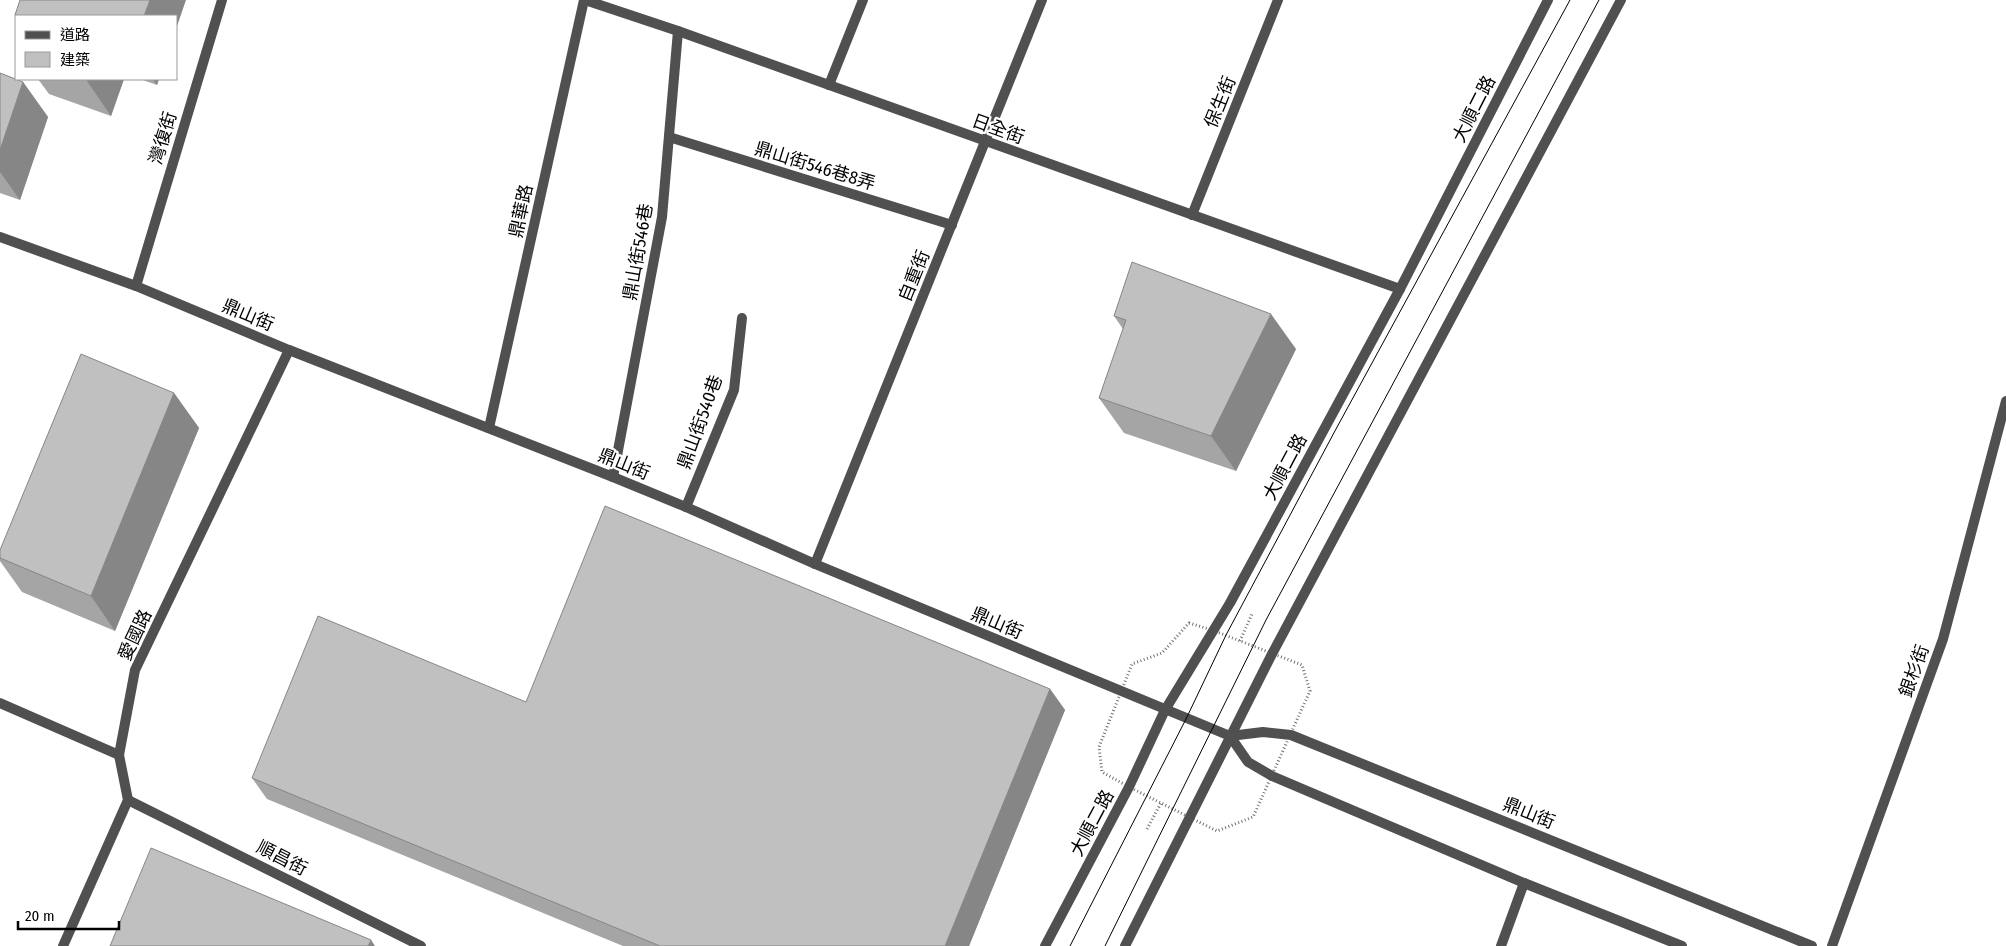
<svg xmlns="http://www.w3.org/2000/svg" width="2006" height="946" viewBox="0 0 2006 946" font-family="'Fira Sans Condensed','Noto Sans TC',sans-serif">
<rect width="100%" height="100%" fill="#fff"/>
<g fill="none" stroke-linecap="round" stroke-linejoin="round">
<g stroke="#727272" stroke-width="3" stroke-dasharray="1 2.5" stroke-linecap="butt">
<polygon points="1189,623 1212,630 1302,665 1310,691 1253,817 1217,831 1129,787 1102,772 1099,747 1132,664 1162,653"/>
<polyline points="1240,641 1252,614"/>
<polyline points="1147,829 1161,803"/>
</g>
<g stroke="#505050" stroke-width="10">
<polyline points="829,85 863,0"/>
<polyline points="669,137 952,225"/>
<polyline points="613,477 662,217 678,31"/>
<polyline points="686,507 734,390 742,318"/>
<polyline points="1501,946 1524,883"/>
</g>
<g stroke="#505050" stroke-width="10">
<polyline points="585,0 678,31 1400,289"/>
<polyline points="1192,215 1278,0"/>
<polyline points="0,237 136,286 289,350 613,477 686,507 815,564 1230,736"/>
<polyline points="136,286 222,0"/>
<polyline points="489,428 584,0"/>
<polyline points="815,564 1042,0"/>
<polyline points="0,703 119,755"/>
<polyline points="128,800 421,946"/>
<polyline points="63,946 128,800 119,755 135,670 289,350"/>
<polyline points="1832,946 1943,639 2006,401"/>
</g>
<g stroke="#505050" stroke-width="10">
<polyline points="1230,736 1263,732 1291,735 1812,946"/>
<polyline points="1230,736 1248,762 1272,776 1524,883 1682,946"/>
<polyline points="1045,946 1129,787 1165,710 1230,603 1400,289 1548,0"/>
<polyline points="1125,946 1272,654 1621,0"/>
</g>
<g stroke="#000" stroke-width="1">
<polyline points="1070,946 1186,719 1226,635 1336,429 1570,0"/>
<polyline points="1105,946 1266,620 1599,0"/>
</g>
</g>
<g fill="#a5a5a5">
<polygon points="0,73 23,82 48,117 20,200 0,193"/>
<polygon points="38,79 124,79 111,116 49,94"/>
<polygon points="140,79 159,79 157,85"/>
<polygon points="1114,316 1296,349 1236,471 1124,433 1099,398 1123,329"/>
<polygon points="174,393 199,428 115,631 22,592 0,561 0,550"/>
<polygon points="1050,689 1065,710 969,946 623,946 267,799 252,778 526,702"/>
</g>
<g fill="#868686">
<polygon points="150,0 186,0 176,29 176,16 144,16"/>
<polygon points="88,79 124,79 111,116 87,81"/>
<polygon points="153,79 159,79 157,85"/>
<polygon points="23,82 48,117 20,200 0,172 0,150"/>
<polygon points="1271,314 1296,349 1236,471 1211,436"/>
<polygon points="174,393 199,428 115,631 91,596"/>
<polygon points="1050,689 1065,710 969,946 945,946"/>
<polygon points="371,940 375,946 368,946"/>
</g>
<g fill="#c0c0c0" stroke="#868686">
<polygon points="20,0 150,0 144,16 20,16 15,15"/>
<polygon points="0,73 23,82 0,150"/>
<polygon points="1132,262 1271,314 1211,436 1099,398 1126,320 1114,316"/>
<polygon points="81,354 174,393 91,596 0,558 0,550"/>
<polygon points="605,506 1050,689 945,946 660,946 252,778 318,616 526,702"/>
<polygon points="151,848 371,940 368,946 110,946"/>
</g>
<g text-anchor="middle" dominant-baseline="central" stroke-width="4.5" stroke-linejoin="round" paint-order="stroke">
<g font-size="18" fill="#000" stroke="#fff">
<text transform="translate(1220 102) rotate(-68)">保生街</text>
<text transform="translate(1474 109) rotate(-63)">大順二路</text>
<text transform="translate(998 129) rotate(20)">日全街</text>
<text transform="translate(163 138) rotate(-73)">灣復街</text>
<text transform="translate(815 166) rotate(17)">鼎山街546巷8弄</text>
<text transform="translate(521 211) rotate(-78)">鼎華路</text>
<text transform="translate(638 252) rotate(-80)">鼎山街546巷</text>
<text transform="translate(914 276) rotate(-68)">自重街</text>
<text transform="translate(248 315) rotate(23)">鼎山街</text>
<text transform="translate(700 422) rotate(-70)">鼎山街540巷</text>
<text transform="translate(624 464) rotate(22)">鼎山街</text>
<text transform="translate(1285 467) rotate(-62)">大順二路</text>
<text transform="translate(997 623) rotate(23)">鼎山街</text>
<text transform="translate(135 635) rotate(-65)">愛國路</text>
<text transform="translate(1914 671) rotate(-70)">銀杉街</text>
<text transform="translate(1529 813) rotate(22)">鼎山街</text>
<text transform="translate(1092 823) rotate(-62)">大順二路</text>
<text transform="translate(282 858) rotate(27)">順昌街</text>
</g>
</g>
<rect x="15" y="15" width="162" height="65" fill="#ffffff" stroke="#999999"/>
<rect x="25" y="31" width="25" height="8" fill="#505050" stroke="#999999"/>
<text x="60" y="40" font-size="15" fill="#000000">道路</text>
<rect x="25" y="52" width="25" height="15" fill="#c0c0c0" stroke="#999999"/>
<text x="60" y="65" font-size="15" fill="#000000">建築</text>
<path d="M18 921v8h101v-8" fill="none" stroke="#000000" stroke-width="2.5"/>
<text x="25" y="921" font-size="15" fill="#000000" stroke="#ffffff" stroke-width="4" paint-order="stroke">20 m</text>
</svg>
